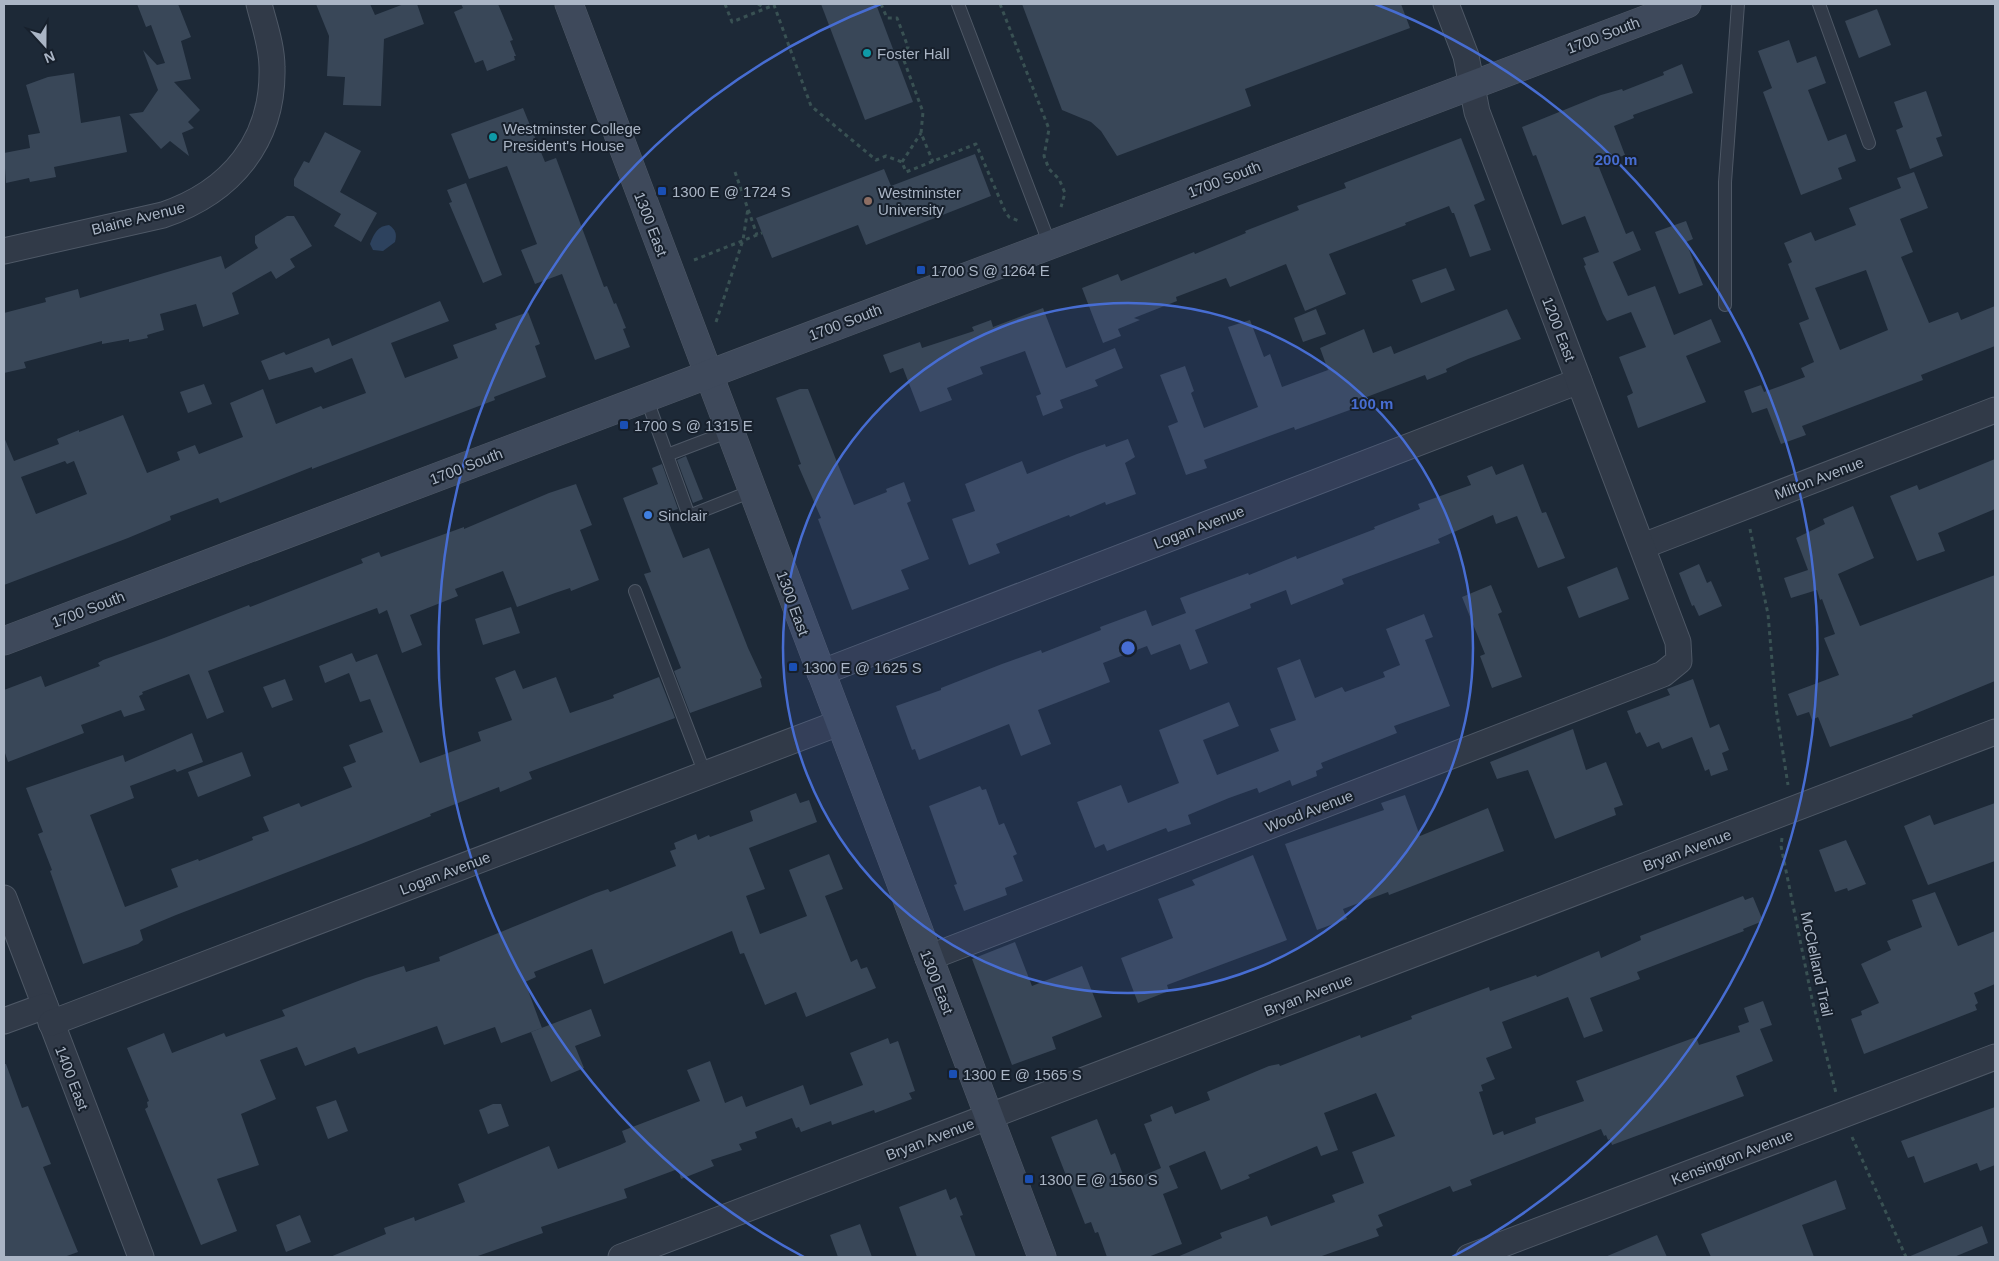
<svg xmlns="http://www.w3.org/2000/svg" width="1999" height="1261" viewBox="0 0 1999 1261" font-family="Helvetica,sans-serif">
<rect width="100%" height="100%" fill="#1d2937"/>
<path fill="#2d425e" d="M389 225C396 230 397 234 395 242L383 251 373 250 370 244C374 233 378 226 389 225Z"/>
<g fill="#394758" fill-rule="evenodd">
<polygon points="137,4 178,4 191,37 181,41 191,79 174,82 200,110 188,122 194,128 182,133 189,156 170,141 161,149 129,114 143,112 158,90 143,50 157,65 165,63 151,25 146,27"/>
<polygon points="316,4 370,4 375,15 404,4 417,4 424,24 384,39 381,106 343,105 345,77 327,76 329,36"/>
<polygon points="461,4 498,4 513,40 510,41 516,56 514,56 515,60 487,71 483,60 475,63 454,12 463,8"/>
<polygon points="821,4 876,4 913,102 865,120"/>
<polygon points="1022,4 1401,4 1410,28 1245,89 1251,106 1117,156 1101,131 1091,122 1062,110"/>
<polygon points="1877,9 1891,45 1859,58 1845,21"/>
<polygon points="1789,40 1797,63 1816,56 1826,83 1808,90 1828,141 1846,134 1856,161 1838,168 1842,179 1801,195 1763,92 1772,88 1758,51"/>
<polygon points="1682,64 1693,93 1633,115 1634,118 1614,126 1625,155 1598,165 1626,234 1633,231 1641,250 1613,262 1628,296 1655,286 1674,335 1711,319 1721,342 1686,356 1706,402 1638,428 1627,396 1633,393 1619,357 1646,347 1631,312 1607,321 1603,314 1584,266 1586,265 1583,258 1599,252 1585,216 1562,225 1536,155 1533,156 1522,127 1601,95 1622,89 1623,91 1664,75 1663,72"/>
<polygon points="74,73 81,123 120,116 127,152 54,167 56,177 30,182 29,178 6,183 4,153 30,148 28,135 40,133 26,85 48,77"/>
<polygon points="1926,91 1942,136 1936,138 1943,156 1910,169 1896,130 1903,127 1894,102"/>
<polygon points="523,108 545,162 556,158 604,287 607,286 614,304 616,303 626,328 623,329 630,347 595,360 562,274 535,284 521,250 537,244 507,166 469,179 451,134"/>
<polygon points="325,132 361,151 340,192 377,213 361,242 334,226 341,214 294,186 294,179 304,161 309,163"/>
<polygon points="1461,138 1485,200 1474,205 1491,250 1470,257 1454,213 1452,213 1449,206 1405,223 1406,225 1329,254 1346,294 1305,311 1286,264 1230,287 1226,278 1176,297 1177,301 1134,318 1140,320 1118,329 1121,336 1103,343 1082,288 1118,274 1121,281 1194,252 1195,254 1246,233 1245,231 1299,210 1297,206 1346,188 1344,183"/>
<polygon points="975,154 991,196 866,245 858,225 772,258 756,218 884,169 891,186"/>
<path d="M1914 172 1928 208 1900 219 1913 252 1901 257 1929 323 1958 312 1961 320 1995 306V346L1921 375 1923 380 1802 426 1806 435 1781 444 1767 408 1752 413 1744 391 1761 385 1764 392 1805 377 1801 368 1814 362 1799 323 1809 319 1788 264 1792 262 1784 243 1811 232 1815 241 1856 225 1849 208 1901 188 1897 178ZM1866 270 1888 330 1840 350 1815 288Z"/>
<polygon points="466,183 502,275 483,283 449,203 452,202 447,190"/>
<polygon points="287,216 294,216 312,246 290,259 295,267 276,279 271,271 232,293 239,314 203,327 196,304 160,314 164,330 147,335 148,338 129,342 129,339 102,344 102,341 24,362 26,368 4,373 4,313 46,302 45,298 78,289 80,298 221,256 225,269 258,248 255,243 255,236"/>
<polygon points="1686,221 1693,239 1686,242 1703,285 1679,294 1655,232"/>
<polygon points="1446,268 1455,290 1421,303 1412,280"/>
<path d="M440 301 449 321 391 343 405 378 458 358 453 345 497 329 495 324 528 312 540 344 535 346 546 377 494 397 495 400 312 469V467L220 503 218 498 170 516 171 520 128 538 4 585V437L14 461 59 444 57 439 79 430V432L123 415 147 473 180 460 177 452 195 445 199 454 243 437 230 403 263 389 276 424 321 406 323 409 366 393 352 358 315 373 312 367 269 380 261 361 284 352 286 355 329 338 332 346ZM65 461 67 464 74 461 87 494 36 514 21 477Z"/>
<polygon points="1043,308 1066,368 1115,348 1123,368 1095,380 1098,386 1060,400 1063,408 1043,416 1036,396 1041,394 1025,351 980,367 983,374 947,388 952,400 920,412 903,368 890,373 883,355 920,342 922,348 974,331 972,327 991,320 993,327"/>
<polygon points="1316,309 1326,334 1303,342 1294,318"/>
<polygon points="1507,309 1521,339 1468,359 1446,369 1447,372 1427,380 1425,375 1356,401 1358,407 1295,430 1294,427 1204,460 1207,468 1186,475 1168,426 1178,422 1160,375 1185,366 1194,391 1191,393 1204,428 1258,407 1228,327 1250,320 1264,357 1270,354 1282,387 1328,370 1320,348 1364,329 1373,353 1391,346 1394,354"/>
<polygon points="204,384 212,404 188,413 180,392"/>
<polygon points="800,389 808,389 854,505 887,492 886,489 904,482 911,501 907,503 929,559 901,570 909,589 852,610 818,519 821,518 798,465 801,464 797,453 776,398"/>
<polygon points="1128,439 1135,457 1125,463 1136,494 1106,505 1105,502 1070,517 1069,515 996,544 1000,553 969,565 952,519 975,511 965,484 1022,461 1027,474 1077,454 1105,444 1106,447"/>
<polygon points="686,456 703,499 693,503 677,460"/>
<polygon points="1995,459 1995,509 1938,533 1945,551 1917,561 1890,496 1917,485 1919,490"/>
<polygon points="662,464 678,509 665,513 683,558 709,548 748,648 762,678 760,679 762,687 690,713 674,671 681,668 644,574 651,572 623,498 658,484 652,468"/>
<polygon points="1523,464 1542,513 1546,512 1565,558 1538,568 1517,516 1496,524 1493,515 1438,539 1440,543 1342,579 1344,584 1291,605 1286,590 1250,604 1251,608 1195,630 1208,663 1190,670 1180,644 1151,655 1147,646 1103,663 1110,682 1038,710 1051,744 1021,756 1009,724 919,760 915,749 912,750 896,706 941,690 941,688 1002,664 1041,650 1042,653 1101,630 1100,627 1146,610 1152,626 1186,613 1180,598 1248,573 1249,575 1296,556 1297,559 1375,529 1374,527 1420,509 1418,504 1471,485 1467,476 1492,466 1496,475"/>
<polygon points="576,484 592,525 580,530 599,580 571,591 570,588 555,593 517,607 503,571 455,589 458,596 410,615 422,645 402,653 387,610 379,614 377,608 208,671 224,712 207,719 189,674 142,692 143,694 139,696 145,710 124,717 121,710 81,725 84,733 8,762 4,750 4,690 41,676 45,687 100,666 98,663 103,660 164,638 249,605 250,607 363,563 361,559 379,552 381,557 464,527 464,529 549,493"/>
<polygon points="1853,506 1874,558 1838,574 1860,626 1995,575 1995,681 1912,715 1913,717 1830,747 1818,717 1812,720 1809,712 1797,716 1788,694 1839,675 1824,638 1835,634 1822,599 1820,600 1817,590 1791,598 1784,578 1808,570 1796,538 1825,524 1823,519"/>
<polygon points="1699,564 1707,583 1711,581 1722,606 1699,616 1694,605 1692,606 1679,573"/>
<polygon points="1617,567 1629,599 1579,618 1567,587"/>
<polygon points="1491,585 1502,612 1498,614 1522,677 1492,688 1480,656 1485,654 1462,597"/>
<polygon points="511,607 520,633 483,645 475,619"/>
<polygon points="1424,614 1433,637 1425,640 1450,706 1394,726 1397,733 1321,763 1323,768 1316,771 1317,776 1292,786 1290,780 1259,793 1257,788 1229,798 1188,815 1191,824 1168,832 1166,828 1107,851 1104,844 1095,848 1077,802 1121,785 1128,803 1179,783 1159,730 1229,702 1239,726 1203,740 1217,775 1279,751 1270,729 1296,720 1277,668 1300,659 1315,698 1342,687 1345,692 1385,677 1383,672 1400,665 1386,629"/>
<polygon points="352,653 356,662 377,654 420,763 481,741 478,732 512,720 495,678 515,670 523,689 556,677 570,713 614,698 613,695 659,677 675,718 529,772 532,779 500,792 499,787 430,814 431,816 361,844 176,915 140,930 143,940 138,944 83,964 50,871 52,870 38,834 43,832 26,788 123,755 125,762 192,733 203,762 177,772 175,769 130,786 134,798 90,815 125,907 178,887 171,869 198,859 199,861 253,840 252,837 269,831 263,817 299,803 301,807 352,787 343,767 356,762 349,745 383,732 370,699 360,702 349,673 325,683 319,666"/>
<polygon points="285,679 293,700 272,708 263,687"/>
<polygon points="1693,679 1710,728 1719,724 1729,750 1722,753 1728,770 1711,776 1709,769 1705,771 1692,737 1662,749 1659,742 1647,747 1640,732 1636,734 1627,711 1670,695 1667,689"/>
<polygon points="1573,729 1586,770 1606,762 1623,805 1614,808 1616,815 1555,839 1528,770 1497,779 1490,762"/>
<polygon points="242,752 251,776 198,797 188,772"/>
<polygon points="980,786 982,790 986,789 999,825 1004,823 1017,854 1013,856 1023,881 1005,888 1007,895 964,911 954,885 957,884 929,806"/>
<polygon points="796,793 800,803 809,800 817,822 749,848 765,889 746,896 760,934 807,916 789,870 829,854 843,889 825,896 851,962 857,959 861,969 867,967 876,988 806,1017 796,992 765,1005 744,953 740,954 732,931 604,984 592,949 534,972 536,977 525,982 542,1028 501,1043 495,1027 444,1045 437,1026 358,1054 355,1047 305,1066 297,1047 260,1060 276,1099 241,1114 259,1165 217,1179 237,1231 201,1245 145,1109 148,1107 147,1102 149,1101 127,1048 164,1033 172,1053 224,1033 226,1037 285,1016 282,1010 366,978 404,966 406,972 440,961 439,957 535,918 596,893 608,889 610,892 676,866 670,851 676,849 674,843 696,834 698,840 709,835 710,837 753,821 750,811"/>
<polygon points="1405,795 1420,836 1488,808 1504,851 1389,895 1388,892 1343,909 1347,919 1317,930 1285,844 1384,810 1381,803"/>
<polygon points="1995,803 1995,861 1928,885 1904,826 1930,815 1934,825"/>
<polygon points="1846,840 1866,884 1848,891 1847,888 1835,892 1819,850"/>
<polygon points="1253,855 1287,940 1167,985 1169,991 1138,1003 1121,958 1173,938 1158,899 1195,885 1192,880"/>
<polygon points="1935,892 1958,946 1995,931 1995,984 1974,993 1978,1003 1975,1005 1977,1010 1864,1054 1851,1019 1862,1015 1861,1011 1879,1003 1861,964 1891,950 1887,941 1922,927 1912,900"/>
<polygon points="1743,896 1745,900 1753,897 1763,921 1743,929 1744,931 1637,972 1640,979 1590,998 1603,1031 1584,1038 1568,997 1502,1022 1512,1048 1486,1058 1495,1079 1481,1085 1483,1091 1479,1092 1493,1135 1503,1131 1504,1135 1536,1123 1535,1118 1584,1101 1576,1081 1696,1037 1699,1045 1740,1032 1738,1026 1749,1022 1744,1008 1763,1001 1772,1025 1760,1029 1773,1061 1736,1076 1744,1096 1612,1145 1610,1139 1608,1140 1606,1135 1604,1136 1601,1129 1470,1180 1472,1185 1453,1192 1450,1186 1378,1215 1383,1226 1376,1229 1379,1236 1319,1257 1177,1257 1222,1238 1220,1233 1267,1216 1271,1226 1335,1202 1332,1195 1364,1183 1352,1152 1395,1136 1376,1093 1324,1113 1338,1150 1321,1156 1317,1146 1248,1175 1250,1178 1221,1190 1205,1151 1169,1166 1178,1188 1163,1194 1182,1244 1148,1257 1107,1257 1098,1232 1095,1233 1091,1222 1085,1224 1051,1137 1097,1119 1111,1155 1115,1153 1126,1183 1161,1168 1144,1124 1152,1121 1150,1115 1172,1106 1175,1114 1210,1100 1207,1092 1269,1066 1279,1064 1280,1066 1360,1035 1361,1038 1412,1019 1411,1016 1489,987 1490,991 1536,975 1537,977 1599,951 1601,958 1641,940 1640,936"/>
<polygon points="1015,942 1032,986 1082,966 1102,1017 1052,1037 1056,1049 1012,1065 972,959"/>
<polygon points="591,1009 601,1036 575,1046 584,1068 551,1082 531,1032"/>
<polygon points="888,1038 890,1044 898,1041 915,1091 909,1093 912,1099 875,1113 874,1110 832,1125 831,1121 801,1132 799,1127 796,1128 792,1118 755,1132 757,1138 739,1144 742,1150 711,1160 714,1166 681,1179 678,1169 624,1189 627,1198 541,1227 543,1233 475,1257 330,1257 386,1234 384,1228 414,1217 415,1221 465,1202 458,1184 549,1146 558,1169 620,1145 626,1142 622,1131 700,1101 687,1070 710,1061 725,1103 742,1096 746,1107 803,1085 810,1105 863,1085 850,1053"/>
<polygon points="4,1064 6,1064 22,1108 28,1106 51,1164 43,1167 78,1252 64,1257 4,1257"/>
<polygon points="336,1100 348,1131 328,1139 316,1107"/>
<polygon points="493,1104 501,1104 509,1126 488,1134 479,1110"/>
<polygon points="1995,1107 1995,1165 1980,1171 1977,1163 1924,1183 1914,1156 1908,1158 1901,1141"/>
<polygon points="1836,1180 1846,1209 1802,1225 1814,1257 1711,1257 1701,1234"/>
<polygon points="946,1189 950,1200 956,1197 963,1215 960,1216 976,1257 917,1257 899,1207"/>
<polygon points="300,1215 311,1242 286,1252 276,1225"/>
<polygon points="860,1224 872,1257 838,1257 830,1235"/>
<polygon points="1982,1226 1988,1243 1954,1257 1908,1257"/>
<polygon points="1657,1235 1667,1257 1605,1257"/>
</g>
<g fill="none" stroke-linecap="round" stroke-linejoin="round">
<defs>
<g id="lane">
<polyline points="958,4 1050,245"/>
<polyline points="1819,4 1869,143"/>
<polyline points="1725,305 1725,182 1738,4"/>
<polyline points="646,397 689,516 752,491"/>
<polyline points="667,455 730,431"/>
<polyline points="635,591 705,774"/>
</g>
<g id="street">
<path d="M4 251 163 215C231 192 274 141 272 67 272 46 264 24 259 4"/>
<polyline points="1643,546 1995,410"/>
<polyline points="820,673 1579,381"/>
<polyline points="4,898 141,1257"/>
<polyline points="928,958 1663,674 1679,661 1678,642 1477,112 1466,56 1446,4"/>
<polyline points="4,1021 45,1006"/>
<polyline points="51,1023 839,723"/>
<polyline points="621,1257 1995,732"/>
<polyline points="1469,1257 1995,1057"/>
</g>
<g id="secondary">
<polyline points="569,4 1042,1257"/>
<polyline points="4,641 1687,4"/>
</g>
</defs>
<use href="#lane" stroke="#4e5866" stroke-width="14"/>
<use href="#street" stroke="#4e5866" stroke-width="27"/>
<use href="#secondary" stroke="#4e5866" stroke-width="29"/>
<g stroke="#395153" stroke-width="3" stroke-dasharray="4 4" stroke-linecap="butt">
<polyline points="725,4 732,22 774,5 811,106 876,160 886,156 902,162 906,172 976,144 1005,211 1009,217 1019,221"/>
<polyline points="758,4 765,8"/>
<polyline points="881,4 887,18 897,18 908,47 902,55 923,112 921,133 933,162"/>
<polyline points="1000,4 1049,129 1044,156 1049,169 1059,179 1065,193 1061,207"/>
<polyline points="902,162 921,133"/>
<polyline points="735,172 757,235"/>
<polyline points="694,260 762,233"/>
<polyline points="716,322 743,240 748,208"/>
<polyline points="1750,529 1768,614 1776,708 1788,785"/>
<polyline points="1782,838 1781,846 1812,999 1836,1093"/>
<polyline points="1852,1137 1906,1257"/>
</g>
<use href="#lane" stroke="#313a48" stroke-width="12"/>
<use href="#street" stroke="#313a48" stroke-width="25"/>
<use href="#secondary" stroke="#3e495b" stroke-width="28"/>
</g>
<circle cx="1128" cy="648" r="345" fill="#476dd2" fill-opacity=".12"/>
<g fill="none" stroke="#476dd2" stroke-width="2.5">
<circle cx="1128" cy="648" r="345"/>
<path d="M804 1257A690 690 0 0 1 881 4M1375 4A690 690 0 0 1 1452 1257"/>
</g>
<g fill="#0f9aa8" stroke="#17202c" stroke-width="2">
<circle cx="867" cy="53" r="5"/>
<circle cx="493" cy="137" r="5"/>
</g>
<g fill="#1a4fb4" stroke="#17202c" stroke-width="2">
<rect x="657" y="186" width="10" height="10" rx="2.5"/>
<rect x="916" y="265" width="10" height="10" rx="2.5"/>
<rect x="619" y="420" width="10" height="10" rx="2.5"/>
<rect x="788" y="662" width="10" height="10" rx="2.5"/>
<rect x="948" y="1069" width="10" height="10" rx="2.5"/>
<rect x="1024" y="1174" width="10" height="10" rx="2.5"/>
</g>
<circle fill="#8d6e63" stroke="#17202c" stroke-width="2" cx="868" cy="201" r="5"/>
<circle fill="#3f7fe0" stroke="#17202c" stroke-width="2" cx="648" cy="515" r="5"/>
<g text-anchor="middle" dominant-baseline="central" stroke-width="4" stroke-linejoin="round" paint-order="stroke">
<g font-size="15" fill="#aab5c5" stroke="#17202c">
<text transform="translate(1603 35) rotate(-21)">1700 South</text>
<text transform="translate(1224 179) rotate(-21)">1700 South</text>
<text transform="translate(138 218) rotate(-14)">Blaine Avenue</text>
<text transform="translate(651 224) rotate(69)">1300 East</text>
<text transform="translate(845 322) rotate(-21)">1700 South</text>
<text transform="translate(1559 329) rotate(69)">1200 East</text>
<text transform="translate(466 466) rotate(-21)">1700 South</text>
<text transform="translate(1819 478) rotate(-21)">Milton Avenue</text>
<text transform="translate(1199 527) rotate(-21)">Logan Avenue</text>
<text transform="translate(793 603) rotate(70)">1300 East</text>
<text transform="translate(88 609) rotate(-21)">1700 South</text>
<text transform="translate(1309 811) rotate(-21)">Wood Avenue</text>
<text transform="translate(1687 850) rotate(-21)">Bryan Avenue</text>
<text transform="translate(445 873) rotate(-21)">Logan Avenue</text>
<text transform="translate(1817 964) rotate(78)">McClelland Trail</text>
<text transform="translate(937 982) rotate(69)">1300 East</text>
<text transform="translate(1308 995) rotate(-21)">Bryan Avenue</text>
<text transform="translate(72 1078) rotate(69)">1400 East</text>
<text transform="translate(930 1139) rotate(-21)">Bryan Avenue</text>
<text transform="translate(1732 1157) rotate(-21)">Kensington Avenue</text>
</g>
<g font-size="15" fill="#aab5c5" stroke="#17202c" text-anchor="start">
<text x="877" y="53">Foster Hall</text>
<text x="503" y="128">Westminster College<tspan x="503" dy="17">President's House</tspan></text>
<text x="672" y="191">1300 E @ 1724 S</text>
<text x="878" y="192">Westminster<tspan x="878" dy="17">University</tspan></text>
<text x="931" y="270">1700 S @ 1264 E</text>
<text x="634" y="425">1700 S @ 1315 E</text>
<text x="658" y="515">Sinclair</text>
<text x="803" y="667">1300 E @ 1625 S</text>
<text x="963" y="1074">1300 E @ 1565 S</text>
<text x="1039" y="1179">1300 E @ 1560 S</text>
</g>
</g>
<circle cx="1128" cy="648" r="8" fill="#476dd2" stroke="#17202c" stroke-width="2.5"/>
<g font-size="15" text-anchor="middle" font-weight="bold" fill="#476dd2" stroke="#17202c" stroke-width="4" stroke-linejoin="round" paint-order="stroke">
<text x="1616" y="165">200 m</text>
<text x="1372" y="409">100 m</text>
</g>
<rect width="1999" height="1261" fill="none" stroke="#aab5c5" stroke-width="10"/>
<g transform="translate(45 45) rotate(159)" stroke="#17202c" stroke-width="4" paint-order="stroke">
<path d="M0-4L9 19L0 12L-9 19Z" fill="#aab5c5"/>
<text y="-8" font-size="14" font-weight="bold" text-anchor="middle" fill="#aab5c5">N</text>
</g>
</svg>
